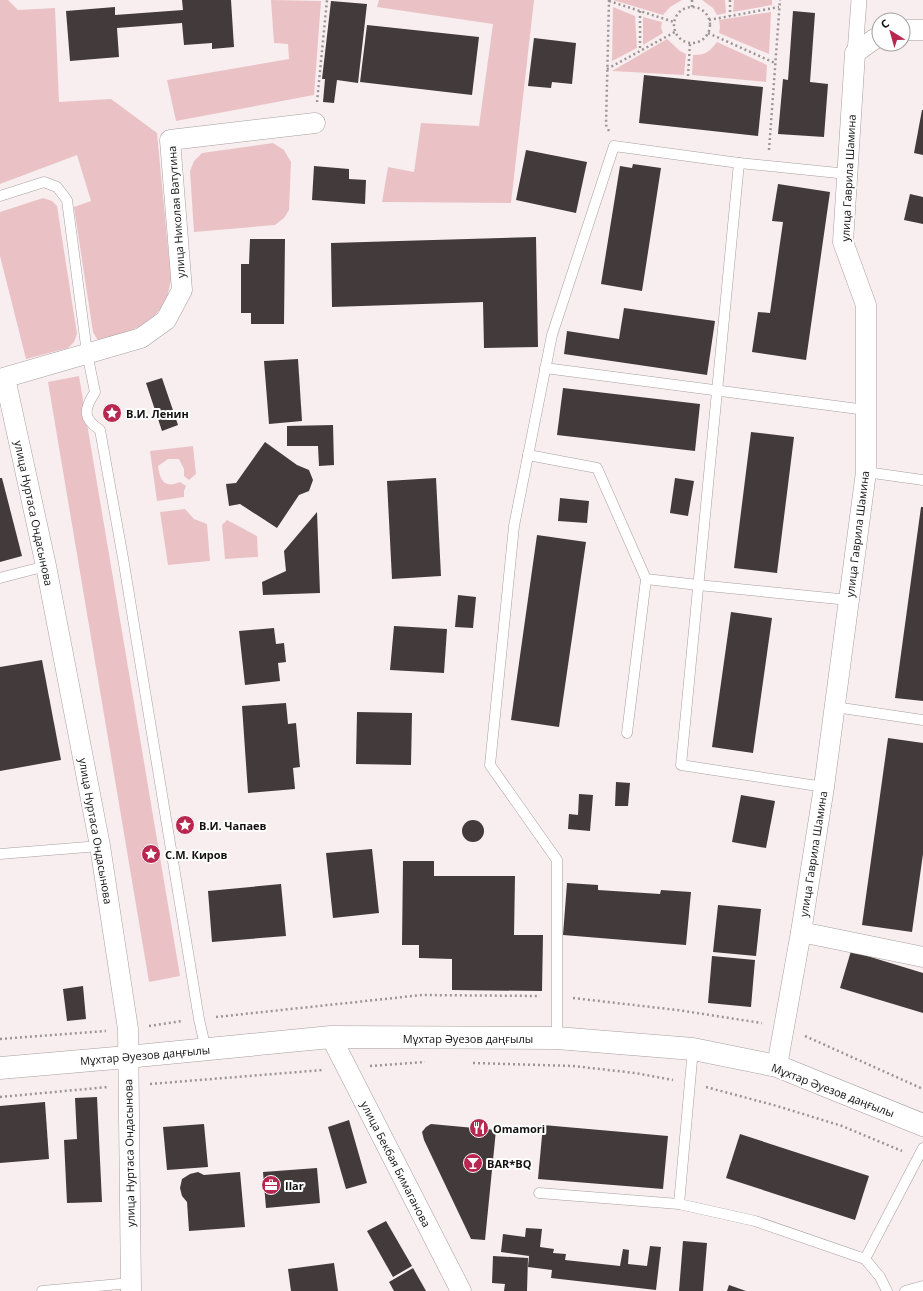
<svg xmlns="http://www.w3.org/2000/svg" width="923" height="1291" viewBox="0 0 923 1291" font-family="'Open Sans',sans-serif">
<rect width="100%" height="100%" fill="#f8eeef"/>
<g fill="#eac2c6">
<polygon points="0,0 8,0 18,10 55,8 59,102 111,99 157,133 171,280 166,302 155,315 139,327 102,341 97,339 93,332 74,207 91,201 77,155 0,184"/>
<polygon points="271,0 321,1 314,95 176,121 167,80 289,59 288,44 274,43"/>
<polygon points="379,0 534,0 511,203 382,202 388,167 414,172 421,123 479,126 493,24 377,7"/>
<polygon points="613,0 682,0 670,7 663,15"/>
<polygon points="702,0 725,0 726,13 717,15 713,8"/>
<polygon points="734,0 772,0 772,5 733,12"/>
<polygon points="613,7 635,16 637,48 612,61"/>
<polygon points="771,12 769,54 719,33 720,27 719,20"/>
<polygon points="643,17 662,22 661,28 663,33 643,45"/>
<polygon points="667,39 680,51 686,54 684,75 612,71"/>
<path d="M717 42 767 65 766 82 692 75 693 55C706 55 709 52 717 42Z"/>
<polygon points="273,143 284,150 291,162 289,210 284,218 275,225 194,232 190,171 194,161 202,153"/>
<polygon points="43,198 52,201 57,206 77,334 74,342 68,348 26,359 0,256 0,212"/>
<polygon points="79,376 180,976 149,982 48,382"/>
<path d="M193 446 196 474 189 480 184 476V469L179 459H168L158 466C160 480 164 489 180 482L186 486 184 491V497L157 501 150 451Z"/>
<polygon points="185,509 194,519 207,524 210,561 168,565 160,512"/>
<polygon points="227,520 257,536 258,557 225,559 222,525"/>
</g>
<g fill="#423a3b">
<polygon points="182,0 231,0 234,47 212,49 212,43 184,45 182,23 117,28 119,57 70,61 66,11 115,7 115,15 183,10"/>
<polygon points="331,1 367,4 358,83 337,80 334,103 323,102 325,79 322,79"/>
<polygon points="793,11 815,13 810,82 828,84 824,137 778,134 783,79 788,80"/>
<polygon points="367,25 479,37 472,95 360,82"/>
<polygon points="534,38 576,43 572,84 552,82 551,88 528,86"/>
<polygon points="644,75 763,87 758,136 639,123"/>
<polygon points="922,110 923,110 923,155 914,153"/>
<polygon points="526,150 587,162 576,213 516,200"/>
<polygon points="633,164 661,168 642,291 601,284 620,166 632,168"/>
<polygon points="314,166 349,169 349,179 366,180 365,204 312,200"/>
<polygon points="778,184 830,192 806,360 752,352 758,312 770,313 783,222 772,221"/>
<polygon points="910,194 923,197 923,224 904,220"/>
<polygon points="536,237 538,347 484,348 483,302 332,307 331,243"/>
<polygon points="250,239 285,239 284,324 251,324 251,313 241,313 241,264 249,264"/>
<polygon points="624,308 715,321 707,375 564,354 567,331 619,339"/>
<polygon points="298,359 302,421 269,424 264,361"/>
<polygon points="162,378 178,425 162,431 146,383"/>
<polygon points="563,388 700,404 695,451 557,435"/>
<polygon points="333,425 334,465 319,466 318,446 287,446 287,426"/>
<polygon points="751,432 794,437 777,573 734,568"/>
<polygon points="265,442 297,465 309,470 313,480 309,491 299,495 277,528 240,504 229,506 226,484 236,483"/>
<polygon points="0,478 2,478 22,556 0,562"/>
<polygon points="436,478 441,576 392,579 387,481"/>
<polygon points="675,478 694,481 688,516 670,513"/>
<polygon points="560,498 589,501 587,523 558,521"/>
<polygon points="921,507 923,507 923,701 895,698"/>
<polygon points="317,512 320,593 263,595 262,582 286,571 284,551"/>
<polygon points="537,535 586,542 559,727 511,720"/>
<polygon points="458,595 476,597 473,628 455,627"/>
<polygon points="731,612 772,618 753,753 712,747"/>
<polygon points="394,626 447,629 444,673 390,670"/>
<polygon points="274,628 276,644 284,643 286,662 278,663 280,681 245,685 239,631"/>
<polygon points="42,660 61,760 0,771 0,667"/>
<polygon points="286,703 288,724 296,723 300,767 293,768 295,789 248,793 242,706"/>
<polygon points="357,712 412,713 411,765 356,764"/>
<polygon points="888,738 923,743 923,854 912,932 862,925"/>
<polygon points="616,782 630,783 628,806 615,806"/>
<polygon points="579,794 593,795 590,831 568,829 569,814 578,815"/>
<polygon points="741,795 775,801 766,848 732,842"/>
<circle cx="473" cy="831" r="11"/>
<polygon points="372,849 379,913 333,918 326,853"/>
<polygon points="403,861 434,861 434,876 515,876 514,935 543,935 542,991 452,990 452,959 419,958 419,945 402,945"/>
<polygon points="567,883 598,885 598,890 660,894 661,890 691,892 686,945 563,935"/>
<polygon points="281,884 286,936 212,942 208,891"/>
<polygon points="718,905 761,909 756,956 713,952"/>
<polygon points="851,951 923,973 923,1013 840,988"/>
<polygon points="712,956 755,960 751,1007 708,1003"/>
<polygon points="83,986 86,1019 67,1021 63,989"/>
<polygon points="97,1097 102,1202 67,1203 64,1140 77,1139 75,1098"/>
<polygon points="45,1102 49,1159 0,1163 0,1106"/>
<polygon points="349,1120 367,1183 346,1189 328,1127"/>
<polygon points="204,1124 208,1167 167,1170 163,1127"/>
<polygon points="431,1124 496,1130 485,1240 471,1239 424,1140 422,1132 426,1127"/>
<polygon points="543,1125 668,1136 663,1189 538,1179"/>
<polygon points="740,1134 869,1176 855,1220 726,1178"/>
<polygon points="317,1168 320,1203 266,1208 263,1172"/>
<polygon points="198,1172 204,1175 240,1172 245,1227 189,1231 187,1202 182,1196 180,1188 182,1179 190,1174"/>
<polygon points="386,1221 412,1266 393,1277 367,1231"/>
<polygon points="526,1228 542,1229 540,1247 554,1249 553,1253 566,1254 565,1260 620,1266 623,1249 629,1250 628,1264 647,1266 650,1246 661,1247 656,1290 551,1278 552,1270 528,1267 529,1256 501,1252 503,1234 525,1237"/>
<polygon points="683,1241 707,1243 703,1291 679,1291"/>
<polygon points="493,1256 528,1258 527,1291 504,1291 505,1284 492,1283"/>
<polygon points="334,1263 338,1291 291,1291 288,1269"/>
<polygon points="413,1268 426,1291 394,1291 389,1282"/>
<polygon points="729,1285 746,1291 727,1291"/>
</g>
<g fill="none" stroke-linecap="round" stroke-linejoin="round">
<defs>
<g id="service">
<polyline points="739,163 848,174"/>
<path d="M0 196 44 182 57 187 67 200 87 353 95 392C84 409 82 418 100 430L123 558 199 1019 206 1050"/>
<polyline points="545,368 866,410"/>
<polyline points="528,455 597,468 646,579 627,733"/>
<polyline points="866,472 923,480"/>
<polyline points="0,578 46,566"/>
<polyline points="646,579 698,585 849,600"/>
<polyline points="835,707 923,720"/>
<polyline points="0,854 100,846"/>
<polyline points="557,1038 557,860 490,765 514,526 552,335 614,146 739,163 681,765 824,787"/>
<polyline points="693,1049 679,1204 755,1221 865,1259 880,1277 887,1291"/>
<polyline points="539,1193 679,1204"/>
<polyline points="865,1259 923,1148"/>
<polyline points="42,1291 131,1283"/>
<polyline points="905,1291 923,1286"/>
</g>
<polyline id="pedestrian" points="855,53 859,0"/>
<g id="minor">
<polyline points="903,30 923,30"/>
<polyline points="5,378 46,566 100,846 128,1029 131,1291"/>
<polyline points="0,379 141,338 166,320 182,290 170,140 315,123"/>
<polyline points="801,932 923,957"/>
<polyline points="331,1037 461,1291"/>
<polyline points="777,1066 801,932 824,787 866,472 866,305 843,242 855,53 873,40 879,37"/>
</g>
<polyline id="primary" points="0,1068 127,1057 331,1037 557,1038 693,1049 777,1066 923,1125"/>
</defs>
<use href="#service" stroke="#a79e9f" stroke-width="11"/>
<use href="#pedestrian" stroke="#a79e9f" stroke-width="16"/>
<use href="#minor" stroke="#a79e9f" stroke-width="21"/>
<use href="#primary" stroke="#a79e9f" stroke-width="23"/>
<g stroke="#9c9596" stroke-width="2.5" stroke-dasharray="2 3" stroke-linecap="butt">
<polyline points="692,0 692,7"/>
<polyline points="730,0 730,16"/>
<polyline points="609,1 674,22"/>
<circle cx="692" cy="25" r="18"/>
<polyline points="640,11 640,51"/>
<polyline points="709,20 779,7"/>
<polyline points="708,33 775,63"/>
<polyline points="607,69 675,32"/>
<polyline points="688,76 690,43"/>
<polyline points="317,102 327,0"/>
<polyline points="609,131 606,125 609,0"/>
<polyline points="769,150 780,0"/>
<polyline points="573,998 677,1010 762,1023"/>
<polyline points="216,1017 422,995 540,996"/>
<polyline points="149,1026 182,1021"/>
<polyline points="805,1036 923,1089"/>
<polyline points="0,1039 106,1031"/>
<polyline points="473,1063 573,1066 635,1073 673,1080"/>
<polyline points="370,1066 425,1062"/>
<polyline points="150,1084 323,1070"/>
<polyline points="706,1087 777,1106 842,1126 902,1151"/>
<polyline points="0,1097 108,1087"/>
</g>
<use href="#service" stroke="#fff" stroke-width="10"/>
<use href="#pedestrian" stroke="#fff" stroke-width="15"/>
<use href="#minor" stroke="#fff" stroke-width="20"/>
<use href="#primary" stroke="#fff" stroke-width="22"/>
</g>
<defs>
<symbol id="sight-disc" viewBox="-11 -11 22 22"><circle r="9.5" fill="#b8274f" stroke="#fefefe"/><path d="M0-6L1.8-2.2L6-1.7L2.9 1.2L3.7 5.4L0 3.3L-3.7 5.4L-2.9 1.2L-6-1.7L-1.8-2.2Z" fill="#fff"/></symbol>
<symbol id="restaurant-disc" viewBox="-11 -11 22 22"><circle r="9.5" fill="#b8274f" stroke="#fefefe"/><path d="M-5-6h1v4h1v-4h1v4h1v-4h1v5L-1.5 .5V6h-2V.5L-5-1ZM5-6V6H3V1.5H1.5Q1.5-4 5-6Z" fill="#fff"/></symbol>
<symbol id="bar-disc" viewBox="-11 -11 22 22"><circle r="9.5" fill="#b8274f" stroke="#fefefe"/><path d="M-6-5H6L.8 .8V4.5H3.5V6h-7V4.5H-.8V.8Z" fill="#fff"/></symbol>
<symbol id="office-disc" viewBox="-11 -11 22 22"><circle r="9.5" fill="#b8274f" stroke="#fefefe"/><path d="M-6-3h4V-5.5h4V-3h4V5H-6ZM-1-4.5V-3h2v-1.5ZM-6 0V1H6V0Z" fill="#fff"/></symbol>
</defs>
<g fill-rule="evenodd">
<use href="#sight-disc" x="101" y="402" width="22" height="22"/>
<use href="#sight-disc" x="174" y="814" width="22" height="22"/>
<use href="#sight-disc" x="140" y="843" width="22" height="22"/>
<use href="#restaurant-disc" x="468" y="1117" width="22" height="22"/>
<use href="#bar-disc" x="462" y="1152" width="22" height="22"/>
<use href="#office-disc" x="260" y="1174" width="22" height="22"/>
</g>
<g text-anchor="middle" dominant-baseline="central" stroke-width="4" stroke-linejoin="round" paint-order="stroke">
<g font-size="11" fill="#141111" stroke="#fefefe">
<text transform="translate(848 178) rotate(-87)">улица Гаврила Шамина</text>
<text transform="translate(176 212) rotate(-94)">улица Николая Ватутина</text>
<text transform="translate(34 513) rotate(78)">улица Нуртаса Ондасынова</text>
<text transform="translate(857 534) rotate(-83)">улица Гаврила Шамина</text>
<text transform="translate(96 831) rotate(80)">улица Нуртаса Ондасынова</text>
<text transform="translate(813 854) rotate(-81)">улица Гаврила Шамина</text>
<text x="468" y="1038">Мұхтар Әуезов даңғылы</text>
<text transform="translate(145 1055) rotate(-5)">Мұхтар Әуезов даңғылы</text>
<text transform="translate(833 1090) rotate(21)">Мұхтар Әуезов даңғылы</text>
<text transform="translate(129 1153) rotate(-91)">улица Нуртаса Ондасынова</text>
<text transform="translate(396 1164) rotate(63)">улица Бекбая Бимаганова</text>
</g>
<g font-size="11" font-weight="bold" fill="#141111" stroke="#fefefe" text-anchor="start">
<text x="126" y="413">В.И. Ленин</text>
<text x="199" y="825">В.И. Чапаев</text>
<text x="165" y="854">С.М. Киров</text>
<text x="493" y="1128">Omamori</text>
<text x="487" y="1163">BAR*BQ</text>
<text x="285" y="1185">Ilar</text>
</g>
</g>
<g transform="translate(891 32) rotate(323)"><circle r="19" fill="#fefefe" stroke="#a09f9f"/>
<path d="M0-3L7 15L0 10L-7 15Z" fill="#b8274f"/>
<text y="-6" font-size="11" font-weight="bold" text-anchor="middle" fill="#141111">С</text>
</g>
</svg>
